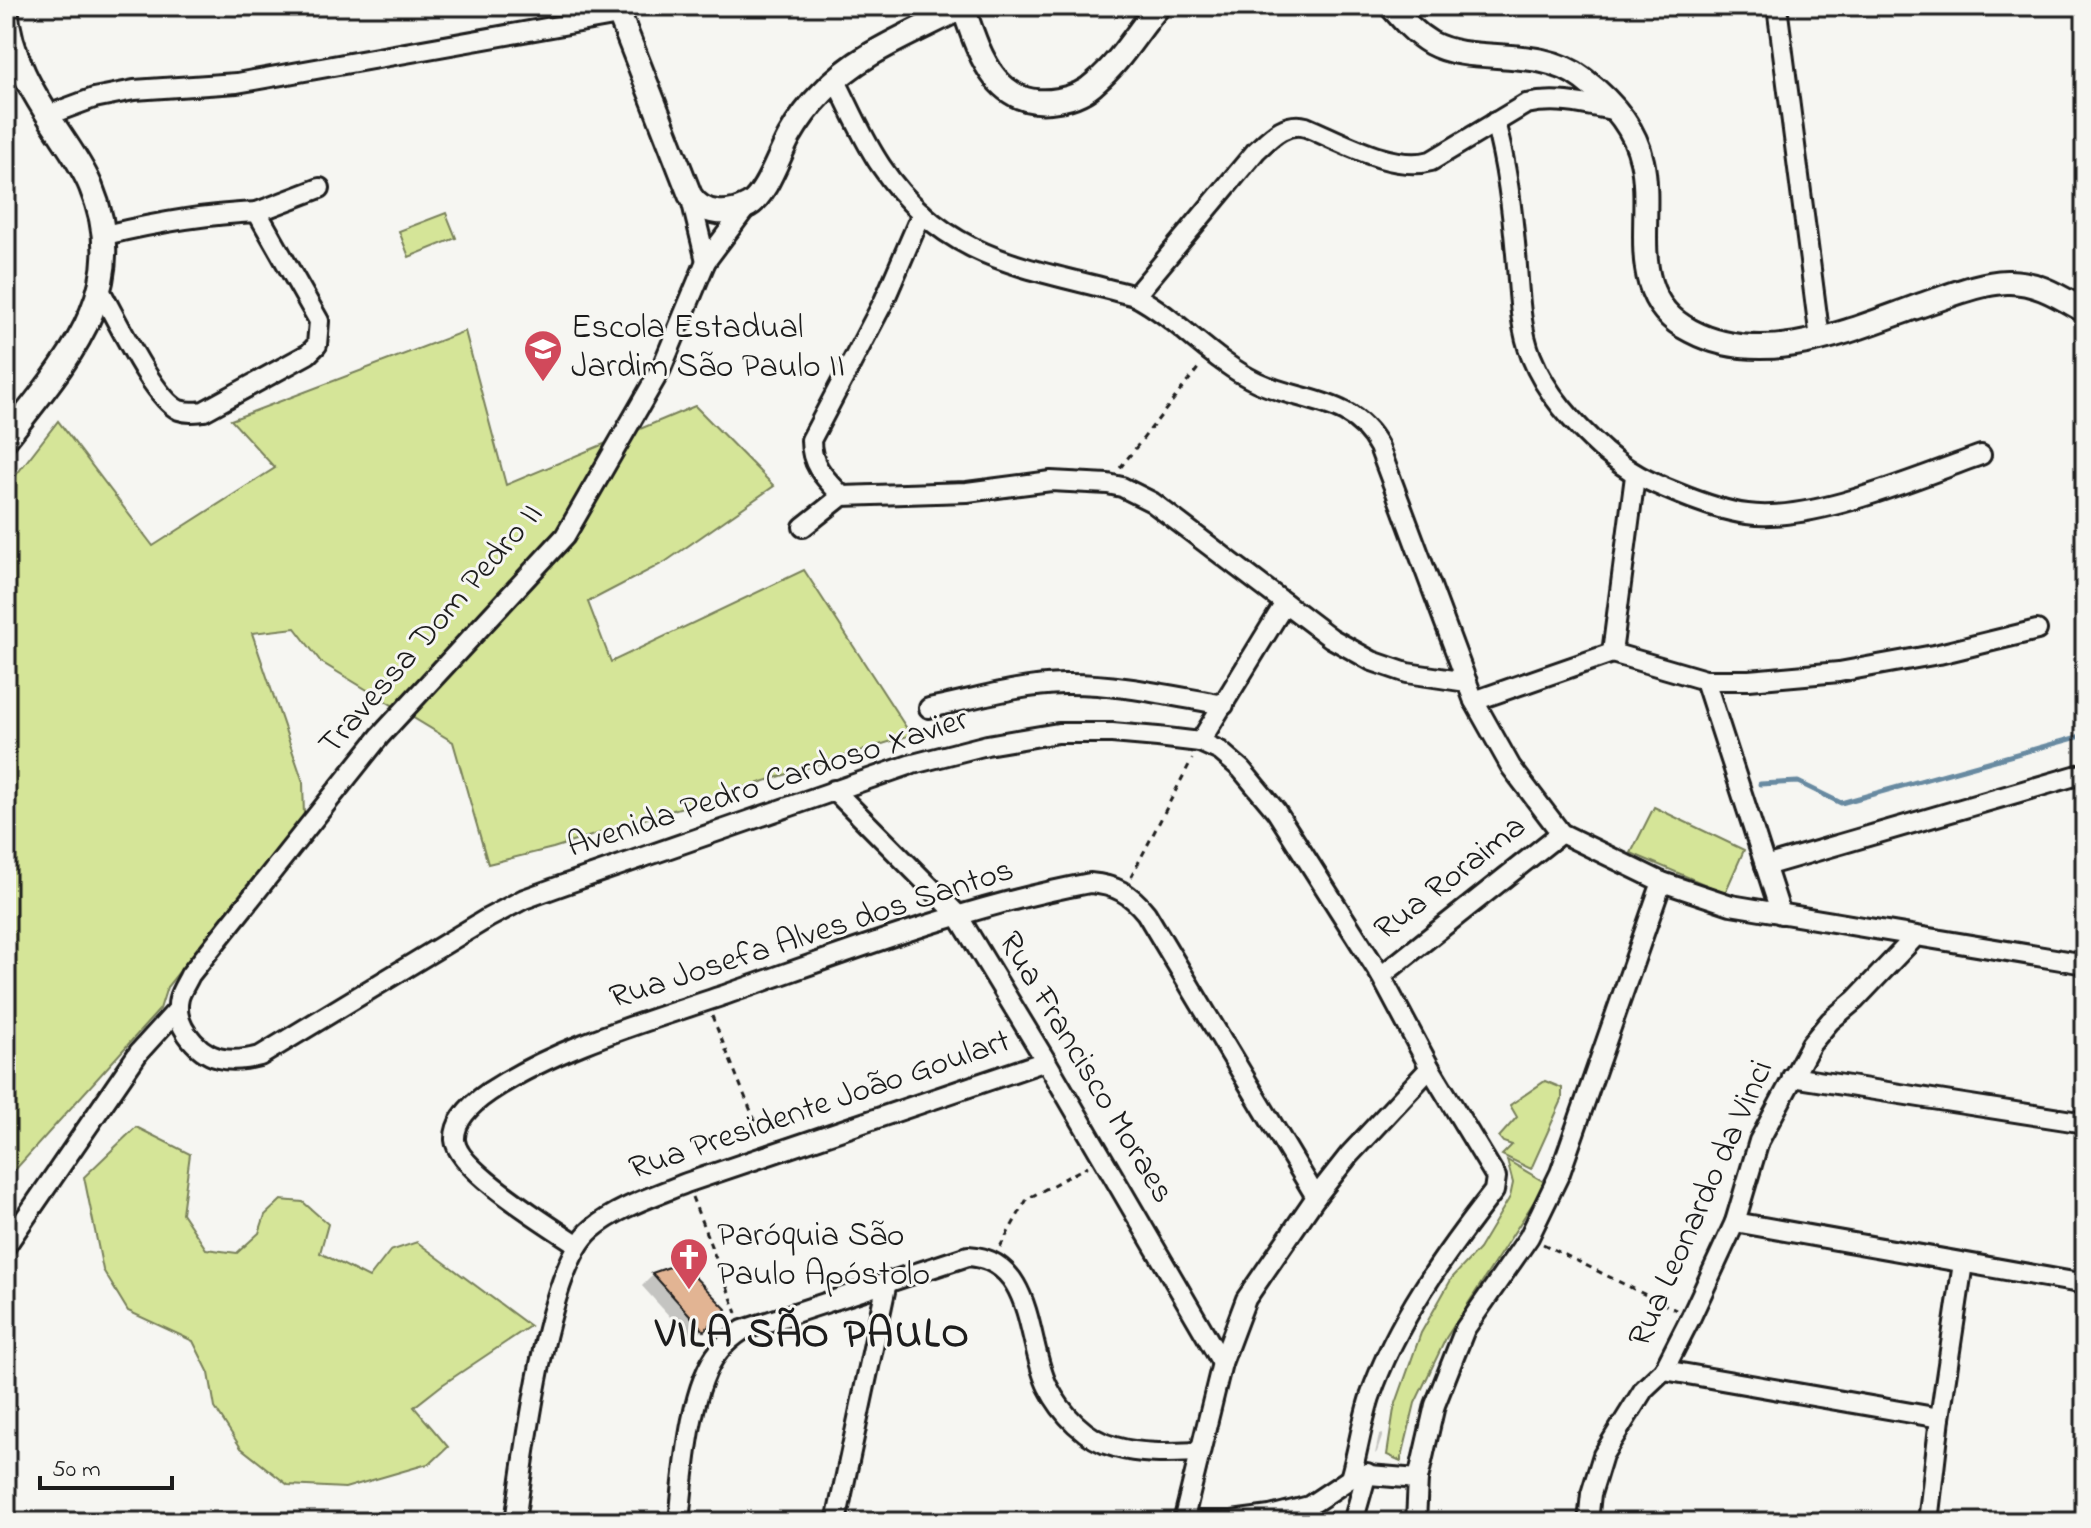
<svg xmlns="http://www.w3.org/2000/svg" width="2091" height="1528" viewBox="0 0 2091 1528" font-family="'Indie Flower',sans-serif">
<rect width="100%" height="100%" fill="#f6f6f2"/>
<filter id="ink" filterUnits="userSpaceOnUse"><feTurbulence type="fractalNoise" baseFrequency=".0125" numOctaves="2"/><feDisplacementMap in="SourceGraphic" scale="16" xChannelSelector="R" yChannelSelector="G"/><feConvolveMatrix kernelMatrix="1 2 1 2 8 2 1 2 1" color-interpolation-filters="sRGB"/></filter>
<g filter="url(#ink)">
<g fill="#d5e598" stroke="#78805a" stroke-width="2">
<polygon points="446,213 456,238 409,257 399,231"/>
<polygon points="465,331 506,485 695,406 774,486 665,562 588,602 611,662 804,570 911,735 553,848 488,864 453,742 321,662 295,628 252,633 303,782 304,816 167,987 160,1009 6,1180 6,488 58,421 153,546 275,468 231,420"/>
<polygon points="1654,807 1744,850 1725,893 1631,853"/>
<polygon points="1545,1081 1562,1088 1562,1100 1531,1169 1502,1155 1512,1145 1503,1142 1499,1137 1517,1117 1510,1105"/>
<polygon points="136,1127 190,1154 182,1213 206,1249 237,1253 259,1233 265,1215 281,1200 303,1202 328,1224 320,1253 369,1278 390,1251 417,1242 530,1326 442,1385 414,1407 448,1447 431,1463 345,1488 288,1485 241,1448 215,1408 209,1373 193,1341 128,1311 103,1270 84,1177"/>
<polygon points="1507,1160 1546,1183 1446,1338 1415,1403 1401,1461 1387,1455 1394,1409 1421,1333 1452,1278 1479,1249 1510,1197 1513,1183"/>
</g>
<g fill="#0003">
<polygon points="681,1265 723,1309 692,1341 642,1286 653,1275"/>
<polygon points="1383,1434 1377,1452 1375,1454 1379,1435"/>
</g>
<g fill="none" stroke-linecap="round" stroke-linejoin="round">
<polyline stroke="#688aa1" stroke-width="5" points="1760,784 1798,782 1841,803 2085,735"/>
</g>
<polygon fill="#e2b493" stroke="#1c1c1c" stroke-width="2" points="681,1263 726,1309 704,1331 652,1273"/>
<g fill="none" stroke-linecap="round" stroke-linejoin="round">
<defs>
<g id="minor">
<polyline points="1777,6 1820,339"/>
<path d="M835 79C850 108 863 140 881 166 947 264 1031 267 1135 296 1179 319 1212 361 1257 382 1302 403 1353 397 1379 447L1474 701 1511 767 1561 833 1662 882 1731 905 2085 964"/>
<polyline points="48,115 94,98 134,90 237,83 619,15"/>
<path d="M1495 122C1507 166 1512 209 1516 254 1519 287 1519 325 1531 356 1546 394 1574 424 1604 451 1630 473 1647 481 1677 493 1699 502 1723 511 1747 514 1813 523 1918 477 1981 455"/>
<polyline points="690,195 706,261"/>
<path d="M748 205 706 261 661 369 565 536 380 736 190 975C187 982 181 990 179 998 176 1011 180 1024 187 1034 206 1061 229 1064 260 1056L488 918 524 899 563 885 909 765 987 745 1058 733H1112L1158 737 1200 742 1220 751 1241 769 1276 811 1381 976 1430 1068 1496 1177 1494 1191C1445 1253 1396 1322 1370 1397 1362 1422 1358 1450 1351 1475"/>
<polyline points="257,212 320,188"/>
<path d="M101 292C116 318 154 399 179 410 188 413 195 412 204 411L308 354 317 345 319 321 257 212C206 214 155 223 105 235"/>
<path d="M1135 296 1256 151C1270 138 1285 121 1306 127 1342 142 1393 172 1431 161L1526 104C1558 97 1587 105 1617 111"/>
<path d="M842 496C825 478 811 466 811 440L884 301 922 213"/>
<polyline points="803,527 842,496 967,492 1051,481 1108,484 1122,487 1152,502 1331,638 1372,661 1407,673 1467,682"/>
<polyline points="1612,653 1635,476"/>
<polyline points="1705,680 1781,914"/>
<polyline points="1474,701 1612,653 1705,680 1749,680 1839,672 1939,654 2037,630"/>
<path d="M929 708C974 699 1018 685 1064 684 1117 683 1172 696 1224 705"/>
<polyline points="1200,742 1285,603"/>
<polyline points="834,790 957,914 1046,1061 1222,1363"/>
<polyline points="1765,866 2085,773"/>
<polyline points="1381,976 1561,833"/>
<polyline points="1792,1077 2085,1123"/>
<polyline points="1735,1222 2085,1284"/>
<path d="M578 1245C552 1227 457 1170 455 1140 454 1120 473 1103 489 1092 560 1045 649 1021 730 993 848 952 966 906 1090 883 1115 885 1130 893 1146 913L1316 1197"/>
<polyline points="6,1246 139,1052 178,1009"/>
<polyline points="1664,1370 1940,1418"/>
<polyline points="1184,1521 1232,1521 1270,1516 1309,1506 1357,1474 1418,1479"/>
<path d="M515 1522C524 1459 546 1267 592 1229 618 1207 655 1196 686 1183L1046 1061"/>
<path d="M679 1522C684 1475 689 1387 719 1351 726 1342 734 1336 743 1330L968 1256C1035 1260 1026 1343 1048 1387 1061 1413 1086 1440 1115 1447 1143 1455 1172 1453 1200 1452"/>
<polyline points="836,1522 887,1282"/>
<polyline points="1183,1522 1222,1363 1246,1299 1316,1197 1349,1155 1430,1068"/>
<polyline points="1353,1522 1367,1473"/>
<polyline points="1416,1522 1418,1479 1435,1405 1465,1329 1529,1237 1560,1173 1662,882"/>
<polyline points="1588,1522 1591,1494 1603,1455 1644,1389 1664,1370 1691,1317 1735,1222 1759,1141 1811,1044 1830,1021 1855,1000 1915,937"/>
<polyline points="1928,1522 1940,1418 1963,1263"/>
</g>
<g id="tertiary">
<path d="M616 6 690 195C703 216 729 216 749 205 766 195 779 155 789 137 798 121 809 106 822 93 858 53 916 32 963 7 979 54 996 111 1058 100 1071 98 1086 92 1096 82 1121 61 1138 30 1159 6"/>
<path d="M1391 6C1403 20 1414 33 1431 43 1473 66 1538 44 1583 79 1609 99 1635 127 1642 161 1655 219 1622 296 1691 331 1769 372 1861 325 1936 300 1959 292 1982 283 2007 282 2036 281 2060 297 2085 311"/>
<path d="M6 439C65 363 134 290 91 187 84 169 71 151 60 134 33 94 9 55 6 6"/>
</g>
</defs>
<use href="#minor" stroke="#1c1c1c" stroke-width="24"/>
<use href="#tertiary" stroke="#1c1c1c" stroke-width="28"/>
<g stroke="#1c1c1c" stroke-width="3" stroke-dasharray="6 6" stroke-linecap="butt">
<polyline points="1120,468 1199,367"/>
<polyline points="1131,877 1192,759"/>
<polyline points="712,1016 762,1138"/>
<polyline points="692,1197 737,1313"/>
<polyline points="1543,1244 1676,1310"/>
<polyline points="1000,1247 1027,1199 1088,1166"/>
</g>
<use href="#minor" stroke="#f6f6f2" stroke-width="18"/>
<use href="#tertiary" stroke="#f6f6f2" stroke-width="22"/>
</g>
</g>
<defs>
<symbol id="school-pin" viewBox="-11 -11 22 30"><path d="M0 17L-7.5 6A9.5 9.5 0 1 1 7.5 6Z" fill="#d1495b" stroke="#f6f6f2"/><path d="M0-5L7-2L0 1L-7-2ZM-4 1L0 2.5L4 1V4Q0 6-4 4Z" fill="#fff"/></symbol>
<symbol id="church-pin" viewBox="-11 -11 22 30"><path d="M0 17L-7.5 6A9.5 9.5 0 1 1 7.5 6Z" fill="#d1495b" stroke="#f6f6f2"/><path d="M-1.2-6h2.4v3.5h3.3v2.4h-3.3V6h-2.4V-.1h-3.3v-2.4h3.3Z" fill="#fff"/></symbol>
</defs>
<g fill-rule="evenodd">
<use href="#school-pin" x="521" y="327" width="44" height="60"/>
<use href="#church-pin" x="667" y="1235" width="44" height="60"/>
</g>
<g text-anchor="middle" dominant-baseline="central" stroke-width="6" stroke-linejoin="round" paint-order="stroke">
<g font-size="34" fill="#1c1c1c" stroke="#f6f6f2" text-anchor="start">
<text x="571" y="329">Escola Estadual<tspan x="571" dy="39">Jardim São Paulo II</tspan></text>
<text x="717" y="1237">Paróquia São<tspan x="717" dy="39">Paulo Apóstolo</tspan></text>
</g>
<g font-size="34" fill="#1c1c1c" stroke="#f6f6f2">
<text transform="translate(432 630) rotate(-49)">Travessa Dom Pedro II</text>
<text transform="translate(768 784) rotate(-18)">Avenida Pedro Cardoso Xavier</text>
<text transform="translate(1451 879) rotate(-38)">Rua Roraima</text>
<text transform="translate(812 935) rotate(-18)">Rua Josefa Alves dos Santos</text>
<text transform="translate(1085 1068) rotate(59)">Rua Francisco Moraes</text>
<text transform="translate(820 1106) rotate(-19)">Rua Presidente João Goulart</text>
<text transform="translate(1702 1204) rotate(-66)">Rua Leonardo da Vinci</text>
</g>
<g font-size="42" font-weight="bold" letter-spacing="2" fill="#1c1c1c" stroke="#f6f6f2">
<text x="813" y="1335">VILA SÃO PAULO</text>
</g>
</g>
<rect width="2091" height="1528" fill="none" stroke="#f6f6f2" stroke-width="32"/>
<rect x="16" y="16" width="2059" height="1496" fill="none" stroke="#1c1c1c" stroke-width="3" filter="url(#ink)"/>
<path d="M40 1476v12h132v-12" fill="none" stroke="#1c1c1c" stroke-width="4"/>
<text x="52" y="1476" font-size="24" fill="#1c1c1c" stroke="#f6f6f2" stroke-width="6" paint-order="stroke">50 m</text>
</svg>
